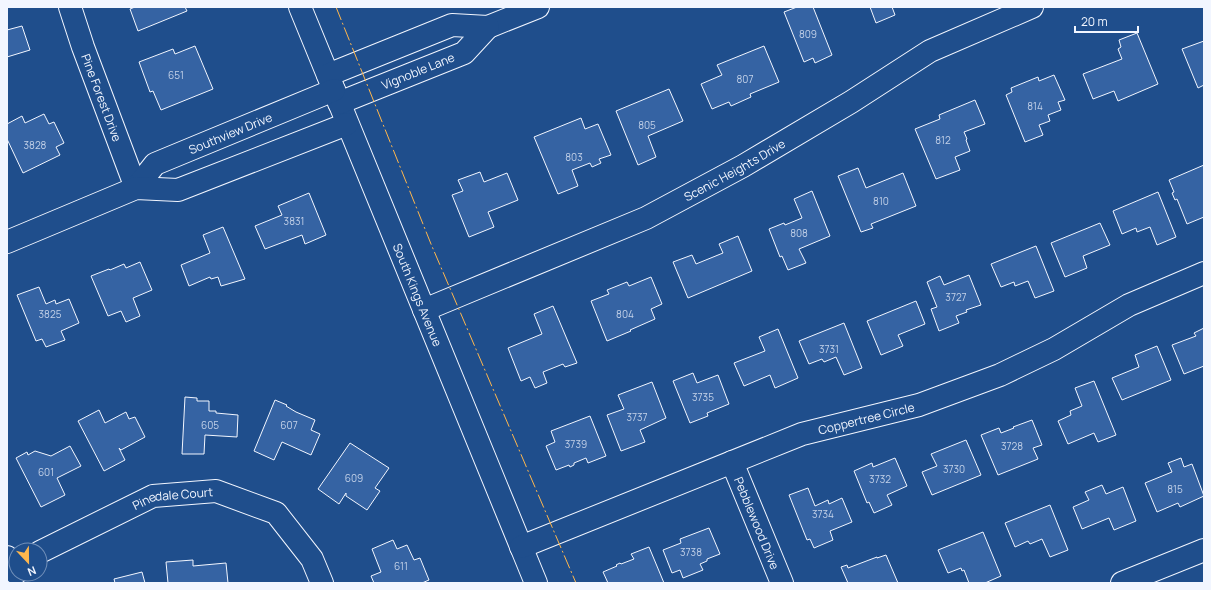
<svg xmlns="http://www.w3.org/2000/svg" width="1211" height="590" viewBox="0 0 1211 590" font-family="Manrope,sans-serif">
<rect width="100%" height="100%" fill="#1f4e8c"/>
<g fill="#3563a3" stroke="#f2f6ff">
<polygon points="135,7 185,7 187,11 138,31 130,9"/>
<polygon points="797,7 813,7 832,55 815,63 813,58 804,62 784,12"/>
<polygon points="870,7 892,7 895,15 876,23"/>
<polygon points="22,26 30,50 7,57 7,30"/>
<polygon points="1137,33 1158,84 1118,101 1114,91 1093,99 1083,74 1122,59 1118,49 1121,47 1119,40"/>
<polygon points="1204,41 1204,85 1198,88 1182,49"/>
<polygon points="195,46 213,89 161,110 153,91 150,92 139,62 173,49 175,54"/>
<polygon points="764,46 779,82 750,94 751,97 731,106 729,102 712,109 701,84 722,75 717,65"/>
<polygon points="1054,75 1065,100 1058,102 1061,110 1048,115 1050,121 1039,125 1043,135 1025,142 1006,95 1012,92 1011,88 1038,77 1039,81"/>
<polygon points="669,89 683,121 648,136 656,157 638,165 616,111"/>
<polygon points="975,100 985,124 964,132 967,139 966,140 970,151 955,157 960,170 936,179 915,129 940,119 939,115"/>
<polygon points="44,114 49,124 54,122 64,143 56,147 60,155 23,173 7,139 7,124 22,116 25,123"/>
<polygon points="581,118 585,129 598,124 611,155 599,159 601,163 592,167 590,163 572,170 578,186 558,194 534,137"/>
<polygon points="1204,165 1204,217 1187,224 1177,199 1175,200 1172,193 1174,192 1169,180"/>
<polygon points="858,168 866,188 903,173 916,206 871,224 873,228 861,232 838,176"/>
<polygon points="480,172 484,182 507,173 518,200 488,212 494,227 469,237 452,195 463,191 458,180"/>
<polygon points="812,191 830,236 799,249 806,263 788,270 782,256 780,257 769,229 784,223 785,225 802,218 794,199"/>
<polygon points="1158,192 1176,237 1157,245 1150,227 1137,232 1136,228 1122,234 1113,211"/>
<polygon points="309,193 326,235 305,244 302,235 265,249 255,226 282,215 278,206"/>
<polygon points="1100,223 1110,245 1083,256 1087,268 1065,277 1051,243"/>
<polygon points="223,227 245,279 221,286 218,277 211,279 210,277 189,286 181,265 210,253 203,235"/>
<polygon points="738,236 752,271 688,298 673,262 692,255 696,264 723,253 719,244"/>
<polygon points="1036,246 1054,291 1035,298 1028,281 1015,286 1014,282 1001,287 991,264"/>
<polygon points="140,262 152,290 133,298 140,316 126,322 121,311 108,316 91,276 109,269 110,270 124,264 126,268"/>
<polygon points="969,275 981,305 966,310 967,312 956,316 959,323 939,331 931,309 937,307 927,282 940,276 944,285"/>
<polygon points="651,277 662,304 651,309 655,319 630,330 631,331 607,341 591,301 609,294 607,290 627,282 629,286"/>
<polygon points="39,287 46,304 55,300 56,304 69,299 79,323 61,331 65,340 46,347 42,339 36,341 17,295"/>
<polygon points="916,301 925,324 898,335 903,346 881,355 867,321"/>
<polygon points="553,306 577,363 565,367 563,364 543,372 547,383 535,388 530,377 521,381 508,348 542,334 534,314"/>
<polygon points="844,323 862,368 844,375 836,357 824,362 822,359 809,364 799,341"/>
<polygon points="1204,328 1204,366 1184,374 1172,345 1196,336 1194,333"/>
<polygon points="778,329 798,378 775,388 770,375 744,386 734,363 765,351 759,337"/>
<polygon points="1157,346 1171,380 1122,400 1112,378 1139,367 1135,355"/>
<polygon points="693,373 697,383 718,375 729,404 707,413 708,416 690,423 673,381"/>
<polygon points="1094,381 1116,435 1098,442 1094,433 1068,444 1058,421 1071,415 1070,411 1082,406 1075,388"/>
<polygon points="652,382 666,418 640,430 645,442 621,451 607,415 624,409 618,395"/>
<polygon points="185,397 197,398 197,401 209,401 209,411 216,411 216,413 238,415 237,437 205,435 204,454 182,454"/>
<polygon points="275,400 287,405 286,406 296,412 315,420 311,430 320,434 311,455 282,442 274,460 254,451"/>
<polygon points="99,410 105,423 126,412 129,419 135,417 145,437 121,450 119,448 125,460 104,471 78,421"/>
<polygon points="590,416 606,456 588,463 586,458 574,463 574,465 570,467 569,465 556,470 546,446 555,442 551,431"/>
<polygon points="1032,420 1042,445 1033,448 1038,459 998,475 981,435 999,428 1001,433 1014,428 1013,427"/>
<polygon points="966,440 981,475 932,495 922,472 937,466 931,454"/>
<polygon points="350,443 389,468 375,488 380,491 367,510 346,496 346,493 339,504 318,489"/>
<polygon points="70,446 81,466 57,478 65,495 41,507 16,458 27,452 28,455 35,451 51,456"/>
<polygon points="895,458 907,486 887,495 892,505 874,513 869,502 867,503 854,471 872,463 873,467"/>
<polygon points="1181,458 1184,467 1192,464 1204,496 1180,507 1178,503 1157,512 1145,483 1172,472 1168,463"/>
<polygon points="1102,485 1106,494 1123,487 1136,521 1114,530 1109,518 1082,529 1073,507 1089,500 1085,492"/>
<polygon points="808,488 815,506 828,500 829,504 842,498 852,522 830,531 833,540 814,548 810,539 807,540 789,495"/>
<polygon points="1050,505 1068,550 1050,557 1042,539 1030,544 1028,541 1015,547 1005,523"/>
<polygon points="709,528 720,554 707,559 707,561 700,564 703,570 683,578 680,570 672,573 663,550 681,543 680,539"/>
<polygon points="983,532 1001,576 985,583 969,583 964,570 962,571 961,568 948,573 938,550"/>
<polygon points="393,540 397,549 407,545 414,560 420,558 429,580 422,583 374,583 371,576 381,572 372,549"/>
<polygon points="649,547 664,583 608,583 603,572 617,566 616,565 620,563 621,564 634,559 631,554"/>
<polygon points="886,555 898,583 848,583 841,567 847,565 848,568 877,557 877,558"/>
<polygon points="193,560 193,566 226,563 228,583 168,583 166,562"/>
<polygon points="142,572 145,583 115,583 114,579"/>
</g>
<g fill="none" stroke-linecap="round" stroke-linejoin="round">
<defs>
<g id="minor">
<path id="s1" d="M70 7 83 47 136 188"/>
<path id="s2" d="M300 7 536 583"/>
<polyline points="488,27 538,7"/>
<polyline points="328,75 452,25 488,27 464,53 339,103"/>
<path id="s3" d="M136 188 155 164 334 90"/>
<polyline points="7,242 136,188 178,190 347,124"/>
<path id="s4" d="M424 310 646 218 743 166 851 102 930 51 1032 7"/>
<path id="s5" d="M732 462 782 583"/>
<path id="s6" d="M521 547 802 434 919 405 1000 375 1054 349 1129 305 1204 273"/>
<path id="s7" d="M40 552 153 496 216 491 276 513 312 559 322 583"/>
<polyline points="7,557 16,573"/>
<polyline points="1122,583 1204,550"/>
</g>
</defs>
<use href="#minor" stroke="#f2f6ff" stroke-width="24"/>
<use href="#minor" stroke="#1f4e8c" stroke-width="22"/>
<polyline stroke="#ffb74d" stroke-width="1" stroke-dasharray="14 3 2 3" stroke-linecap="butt" points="336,7 431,244 576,583"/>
</g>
<g text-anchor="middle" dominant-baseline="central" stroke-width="3" stroke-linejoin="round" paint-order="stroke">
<g font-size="10" fill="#c3d1e8">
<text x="808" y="34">809</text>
<text x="176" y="75">651</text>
<text x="745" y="79">807</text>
<text x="1035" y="106">814</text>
<text x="647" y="125">805</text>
<text x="943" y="140">812</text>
<text x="35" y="145">3828</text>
<text x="574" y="157">803</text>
<text x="881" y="201">810</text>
<text x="294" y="221">3831</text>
<text x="799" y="233">808</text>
<text x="956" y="297">3727</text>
<text x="50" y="314">3825</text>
<text x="625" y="314">804</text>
<text x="829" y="349">3731</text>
<text x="703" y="397">3735</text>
<text x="637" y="417">3737</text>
<text x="210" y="425">605</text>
<text x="289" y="425">607</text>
<text x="576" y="444">3739</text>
<text x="1012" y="446">3728</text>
<text x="954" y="469">3730</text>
<text x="46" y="472">601</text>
<text x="354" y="478">609</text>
<text x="880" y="479">3732</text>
<text x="1175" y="489">815</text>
<text x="823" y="514">3734</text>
<text x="691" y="552">3738</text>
<text x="401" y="566">611</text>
</g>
<g font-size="12" fill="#f2f6ff" stroke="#1f4e8c">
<text transform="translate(418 71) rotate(-22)">Vignoble Lane</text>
<text stroke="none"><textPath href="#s1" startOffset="96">Pine Forest Drive</textPath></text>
<text stroke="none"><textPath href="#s3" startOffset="112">Southview Drive</textPath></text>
<text stroke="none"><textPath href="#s4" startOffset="341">Scenic Heights Drive</textPath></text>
<text stroke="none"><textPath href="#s2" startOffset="311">South Kings Avenue</textPath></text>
<text stroke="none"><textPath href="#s6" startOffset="369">Coppertree Circle</textPath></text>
<text stroke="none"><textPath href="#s7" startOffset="145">Pinedale Court</textPath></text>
<text stroke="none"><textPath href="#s5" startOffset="66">Pebblewood Drive</textPath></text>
</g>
</g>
<rect width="1211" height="590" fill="none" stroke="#f2f6ff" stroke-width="16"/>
<g transform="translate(28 562) rotate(158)"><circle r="19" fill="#1f4e8c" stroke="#7391ba"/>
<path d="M0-3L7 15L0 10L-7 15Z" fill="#ffb74d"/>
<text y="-6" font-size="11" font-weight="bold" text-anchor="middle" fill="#f2f6ff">N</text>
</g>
<path d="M1075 26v6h63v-6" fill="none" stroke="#f2f6ff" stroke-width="2"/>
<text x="1081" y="26" font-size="12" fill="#f2f6ff" stroke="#1f4e8c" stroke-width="3" paint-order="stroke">20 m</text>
</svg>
